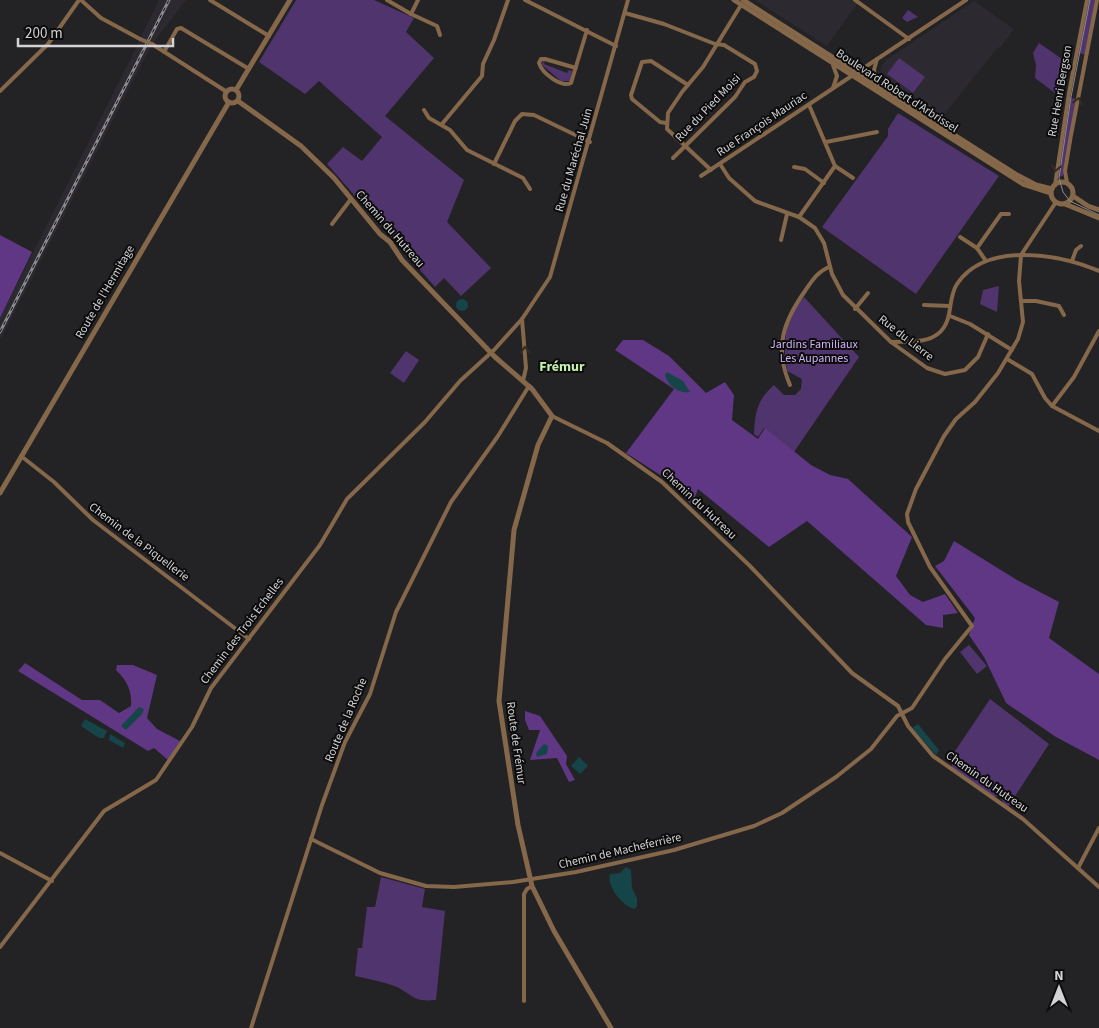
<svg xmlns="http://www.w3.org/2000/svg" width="1099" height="1028" viewBox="0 0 1099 1028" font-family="'Source Sans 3',sans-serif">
<rect width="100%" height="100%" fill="#232225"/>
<g fill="#2d2931">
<polygon points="159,0 186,0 153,43 141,37"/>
<polygon points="755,0 860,0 827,46"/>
<polygon points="974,1 1014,29 1000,48 998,47 942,117 885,81 880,72 881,67 886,60"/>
<polygon points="140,40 151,46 0,340 0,318"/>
</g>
<g fill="#50346d">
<polygon points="296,0 374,0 414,18 406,32 434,58 385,116 464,180 447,222 491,268 461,296 444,278 435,287 327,164 343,147 362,161 382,137 319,81 305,94 259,62"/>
<polygon points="1088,0 1095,0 1086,55 1078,53"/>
<polygon points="908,10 918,17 907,22 902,18"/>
<polygon points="1039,43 1072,66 1055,93 1035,78 1036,65 1033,53"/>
<polygon points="899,58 925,77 913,93 887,74"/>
<polygon points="543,61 545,61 544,64 567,73 569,70 572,71 570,81 561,81 542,65"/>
<polygon points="1070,98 1077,99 1063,176 1058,177"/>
<polygon points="898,113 999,176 916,294 822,227 888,136 888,129"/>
<polygon points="999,286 997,312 980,304 983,290"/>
<path d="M804 297 859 357 794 452 764 428 758 437 754 434C755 412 757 400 774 385L784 395H795L801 389 802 379 787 371C783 341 783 321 804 297Z"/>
<polygon points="406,351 419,360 404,383 390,373"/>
<polygon points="969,645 987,666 977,674 960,652"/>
<polygon points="990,699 1049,744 1008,807 1003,803 1002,799 999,796 994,797 951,767 953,763 949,760"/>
<path d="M381 877 425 889 422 907 445 911 436 1000C412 1002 415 996 397 987 384 982 369 979 355 976L358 948H362L367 907H375Z"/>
</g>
<g fill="#5f3784">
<polygon points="0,235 32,252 0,318"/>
<polygon points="623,340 643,340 669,356 706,393 725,382 734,395 732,420 758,439 765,428 811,465 830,475 848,479 912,537 896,576 910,595 923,602 945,594 958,613 943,615 943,628 926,625 807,521 769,547 698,489 692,505 665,478 626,453 674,389 615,350"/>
<polygon points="954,541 1017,580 1059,602 1049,638 1099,674 1099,760 1056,737 1006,703 984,657 969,635 975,618 935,566 944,561"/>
<path d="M25 663 82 700H100L119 713 131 706C132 690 127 681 116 670L117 665H133L157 675 147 718 157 729 180 741 168 760 154 748 148 751 18 671Z"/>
<polygon points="525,711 540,716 567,756 566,764 575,780 569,782 557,758 530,760 540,730 529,730 525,720"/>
</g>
<g fill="#154449">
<circle cx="462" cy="305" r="6"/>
<path d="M667 372 683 381 690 392C679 394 668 386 665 375Z"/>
<polygon points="139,707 144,709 142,714 126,730 121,726"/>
<polygon points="85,719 107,731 104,738 99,738 81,726"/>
<polygon points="918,724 939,750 936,755 912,728"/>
<polygon points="110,734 125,743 123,748 109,740"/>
<polygon points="544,744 548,746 547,754 537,757 536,753"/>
<polygon points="579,757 588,766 580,774 571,766"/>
<path d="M626 867 631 870 632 888 637 898V906L635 909C623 907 606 886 610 874L620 873Z"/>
</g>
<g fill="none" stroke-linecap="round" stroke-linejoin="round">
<g stroke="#85674a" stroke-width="4">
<polyline points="81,0 101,18 140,39"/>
<polyline points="210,0 269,36"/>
<polyline points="387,0 411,14"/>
<polyline points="418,0 411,14 437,26 440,35"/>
<polyline points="525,0 616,46"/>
<polyline points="855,0 909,39"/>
<polyline points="625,13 664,24 715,44 724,45 755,64 757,71 754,77 745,82 735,97 673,158"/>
<polyline points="152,44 227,92"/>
<polyline points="164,52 177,29 181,28 249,69"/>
<path d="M576 68 545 59H541L539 63C542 73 561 88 571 83L587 30"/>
<polyline points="876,83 874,70 877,59"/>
<polyline points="833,88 837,76 833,65"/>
<polyline points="0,91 48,44 79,0"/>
<polyline points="424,110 429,118 450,130 467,150 523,178 530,189"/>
<polyline points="666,123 660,122 632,99 631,95 642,62 651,61 688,85"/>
<polyline points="442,124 482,76 483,64 494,40 508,0"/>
<polyline points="826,142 877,132"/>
<polyline points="494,164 515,121 522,114 534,115 590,142"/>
<polyline points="720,164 729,178 755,201 799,217 815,228 824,243 832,274 843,295 891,342 927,368 945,374 965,370 978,357 988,334"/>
<polyline points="835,166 853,178"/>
<polyline points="794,167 805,169 824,183"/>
<polyline points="711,170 667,129 668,113 682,92 703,67 741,5"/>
<polyline points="701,176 966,0"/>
<polyline points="1067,183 1065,171 1071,135 1097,0"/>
<polyline points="1055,185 1069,93 1087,0"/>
<polyline points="799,217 835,166 809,105"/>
<polyline points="332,224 351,199"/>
<polyline points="960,237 977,248"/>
<polyline points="781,240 787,214"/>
<polyline points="986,261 977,248 1001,214 1009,214"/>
<polyline points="1072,261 1076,250 1081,246"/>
<polyline points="1022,301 1036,301 1059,306 1064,315"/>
<polyline points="924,305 950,306"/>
<polyline points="855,309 868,293"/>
<polyline points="950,316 970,324 1012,350"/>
<polyline points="522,319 526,368 523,381"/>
<path d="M891 342C907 341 926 344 939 333 954 320 947 299 957 284 986 241 1059 254 1099 271"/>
<polyline points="1007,359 1032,374 1045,398 1052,406 1099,431"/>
<path d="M790 385C774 348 783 322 805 291 812 281 817 272 829 267"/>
<polyline points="1052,406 1074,377 1099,331"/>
<polyline points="552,416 607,443 662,482 750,566 852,673 898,706 908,726 933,756 1023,819 1099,887"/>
<polyline points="21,456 54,482 93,520 249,639"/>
<polyline points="311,839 380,873 426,886 454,887 513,882 576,872 674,850 754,826 782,813 836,777 871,749 897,716 912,708 945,659 972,626 930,567 908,522 907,514 916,489 944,436 956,419 975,402 998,373 1018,339 1023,322 1019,281 1021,255 1056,202"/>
<polyline points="0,853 52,881"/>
<polyline points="1078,868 1099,828"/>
<polyline points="0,947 104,811 156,780 192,727 211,688 320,545 347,499 425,422 460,381 494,350 522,319 550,277 628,0"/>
<polyline points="524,1001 524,894 527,889 532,886"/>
<polyline points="251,1028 322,805 345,742 370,694 396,612 451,502 498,436 529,386"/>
</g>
<g stroke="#85674a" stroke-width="5">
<polyline points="734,0 1023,184 1051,193"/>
<polyline points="743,0 1017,175 1036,185 1052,189"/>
<circle cx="232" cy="96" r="7"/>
<polyline points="236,90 290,0"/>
<polyline points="238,101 301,146 334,178 380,234 390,242 402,260 495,357 532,389 552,416 538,445 514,530 499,701 518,825 532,886 554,931 611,1028"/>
<circle cx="1062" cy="193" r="11"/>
<polyline points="1073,196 1088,206 1099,210"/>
<polyline points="1065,204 1099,218"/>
<polyline points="0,493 229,102"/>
</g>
<polyline stroke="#8c8b8e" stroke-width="1" points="1090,0 1071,97 1059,178 1063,192 1070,201 1099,215"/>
<defs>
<polyline id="rail" points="0,332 169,0"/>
</defs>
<use href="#rail" stroke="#8c8b8e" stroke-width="3"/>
<use href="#rail" stroke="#0c0c0d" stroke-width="1" stroke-dasharray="4" stroke-linecap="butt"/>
<polyline stroke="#85674a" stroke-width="4" points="140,39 152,44"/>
</g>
<defs><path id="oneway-chevron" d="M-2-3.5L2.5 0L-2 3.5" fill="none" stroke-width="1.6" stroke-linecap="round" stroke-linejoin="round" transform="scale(1.25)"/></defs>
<g stroke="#362c22">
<use href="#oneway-chevron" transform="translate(1078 101) rotate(-77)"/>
<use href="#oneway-chevron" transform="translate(1056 168) rotate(101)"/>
<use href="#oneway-chevron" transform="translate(525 350) rotate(-94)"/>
</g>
<g text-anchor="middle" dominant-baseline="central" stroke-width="4" stroke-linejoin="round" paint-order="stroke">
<g font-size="12" fill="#d3d2d4" stroke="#0c0c0d">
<text transform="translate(897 91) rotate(33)">Boulevard Robert d'Arbrissel</text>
<text transform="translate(1060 91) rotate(-80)">Rue Henri Bergson</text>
<text transform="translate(708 108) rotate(-46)">Rue du Pied Moisi</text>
<text transform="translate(762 124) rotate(-34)">Rue François Mauriac</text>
<text transform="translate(574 160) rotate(-74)">Rue du Maréchal Juin</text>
<text transform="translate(390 229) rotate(49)">Chemin du Hutreau</text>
<text transform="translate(105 292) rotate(-60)">Route de l'Hermitage</text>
<text transform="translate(906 338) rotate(38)">Rue du Lierre</text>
<text transform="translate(699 504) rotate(43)">Chemin du Hutreau</text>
<text transform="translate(139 542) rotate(37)">Chemin de la Piquellerie</text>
<text transform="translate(242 631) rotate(-53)">Chemin des Trois Echelles</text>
<text transform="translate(346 720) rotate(-67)">Route de la Roche</text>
<text transform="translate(516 743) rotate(82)">Route de Frémur</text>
<text transform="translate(987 782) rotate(35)">Chemin du Hutreau</text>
<text transform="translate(620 851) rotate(-13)">Chemin de Macheferrière</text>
</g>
<g font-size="12" fill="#cfb1f1" stroke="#0c0c0d">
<text x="814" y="344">Jardins Familiaux<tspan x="814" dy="14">Les Aupannes</tspan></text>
</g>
<g font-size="14" font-weight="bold" fill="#c6f0ad" stroke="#0c0c0d">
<text x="562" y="367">Frémur</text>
</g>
</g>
<g transform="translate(1059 988)" stroke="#0c0c0d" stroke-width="4" paint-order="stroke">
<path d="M0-4L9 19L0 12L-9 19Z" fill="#d3d2d4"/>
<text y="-8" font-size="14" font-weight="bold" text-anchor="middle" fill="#d3d2d4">N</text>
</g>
<path d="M18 38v8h155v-8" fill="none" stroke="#d3d2d4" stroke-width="2.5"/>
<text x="25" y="38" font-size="15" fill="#d3d2d4" stroke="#0c0c0d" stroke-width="4" paint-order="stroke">200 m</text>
</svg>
